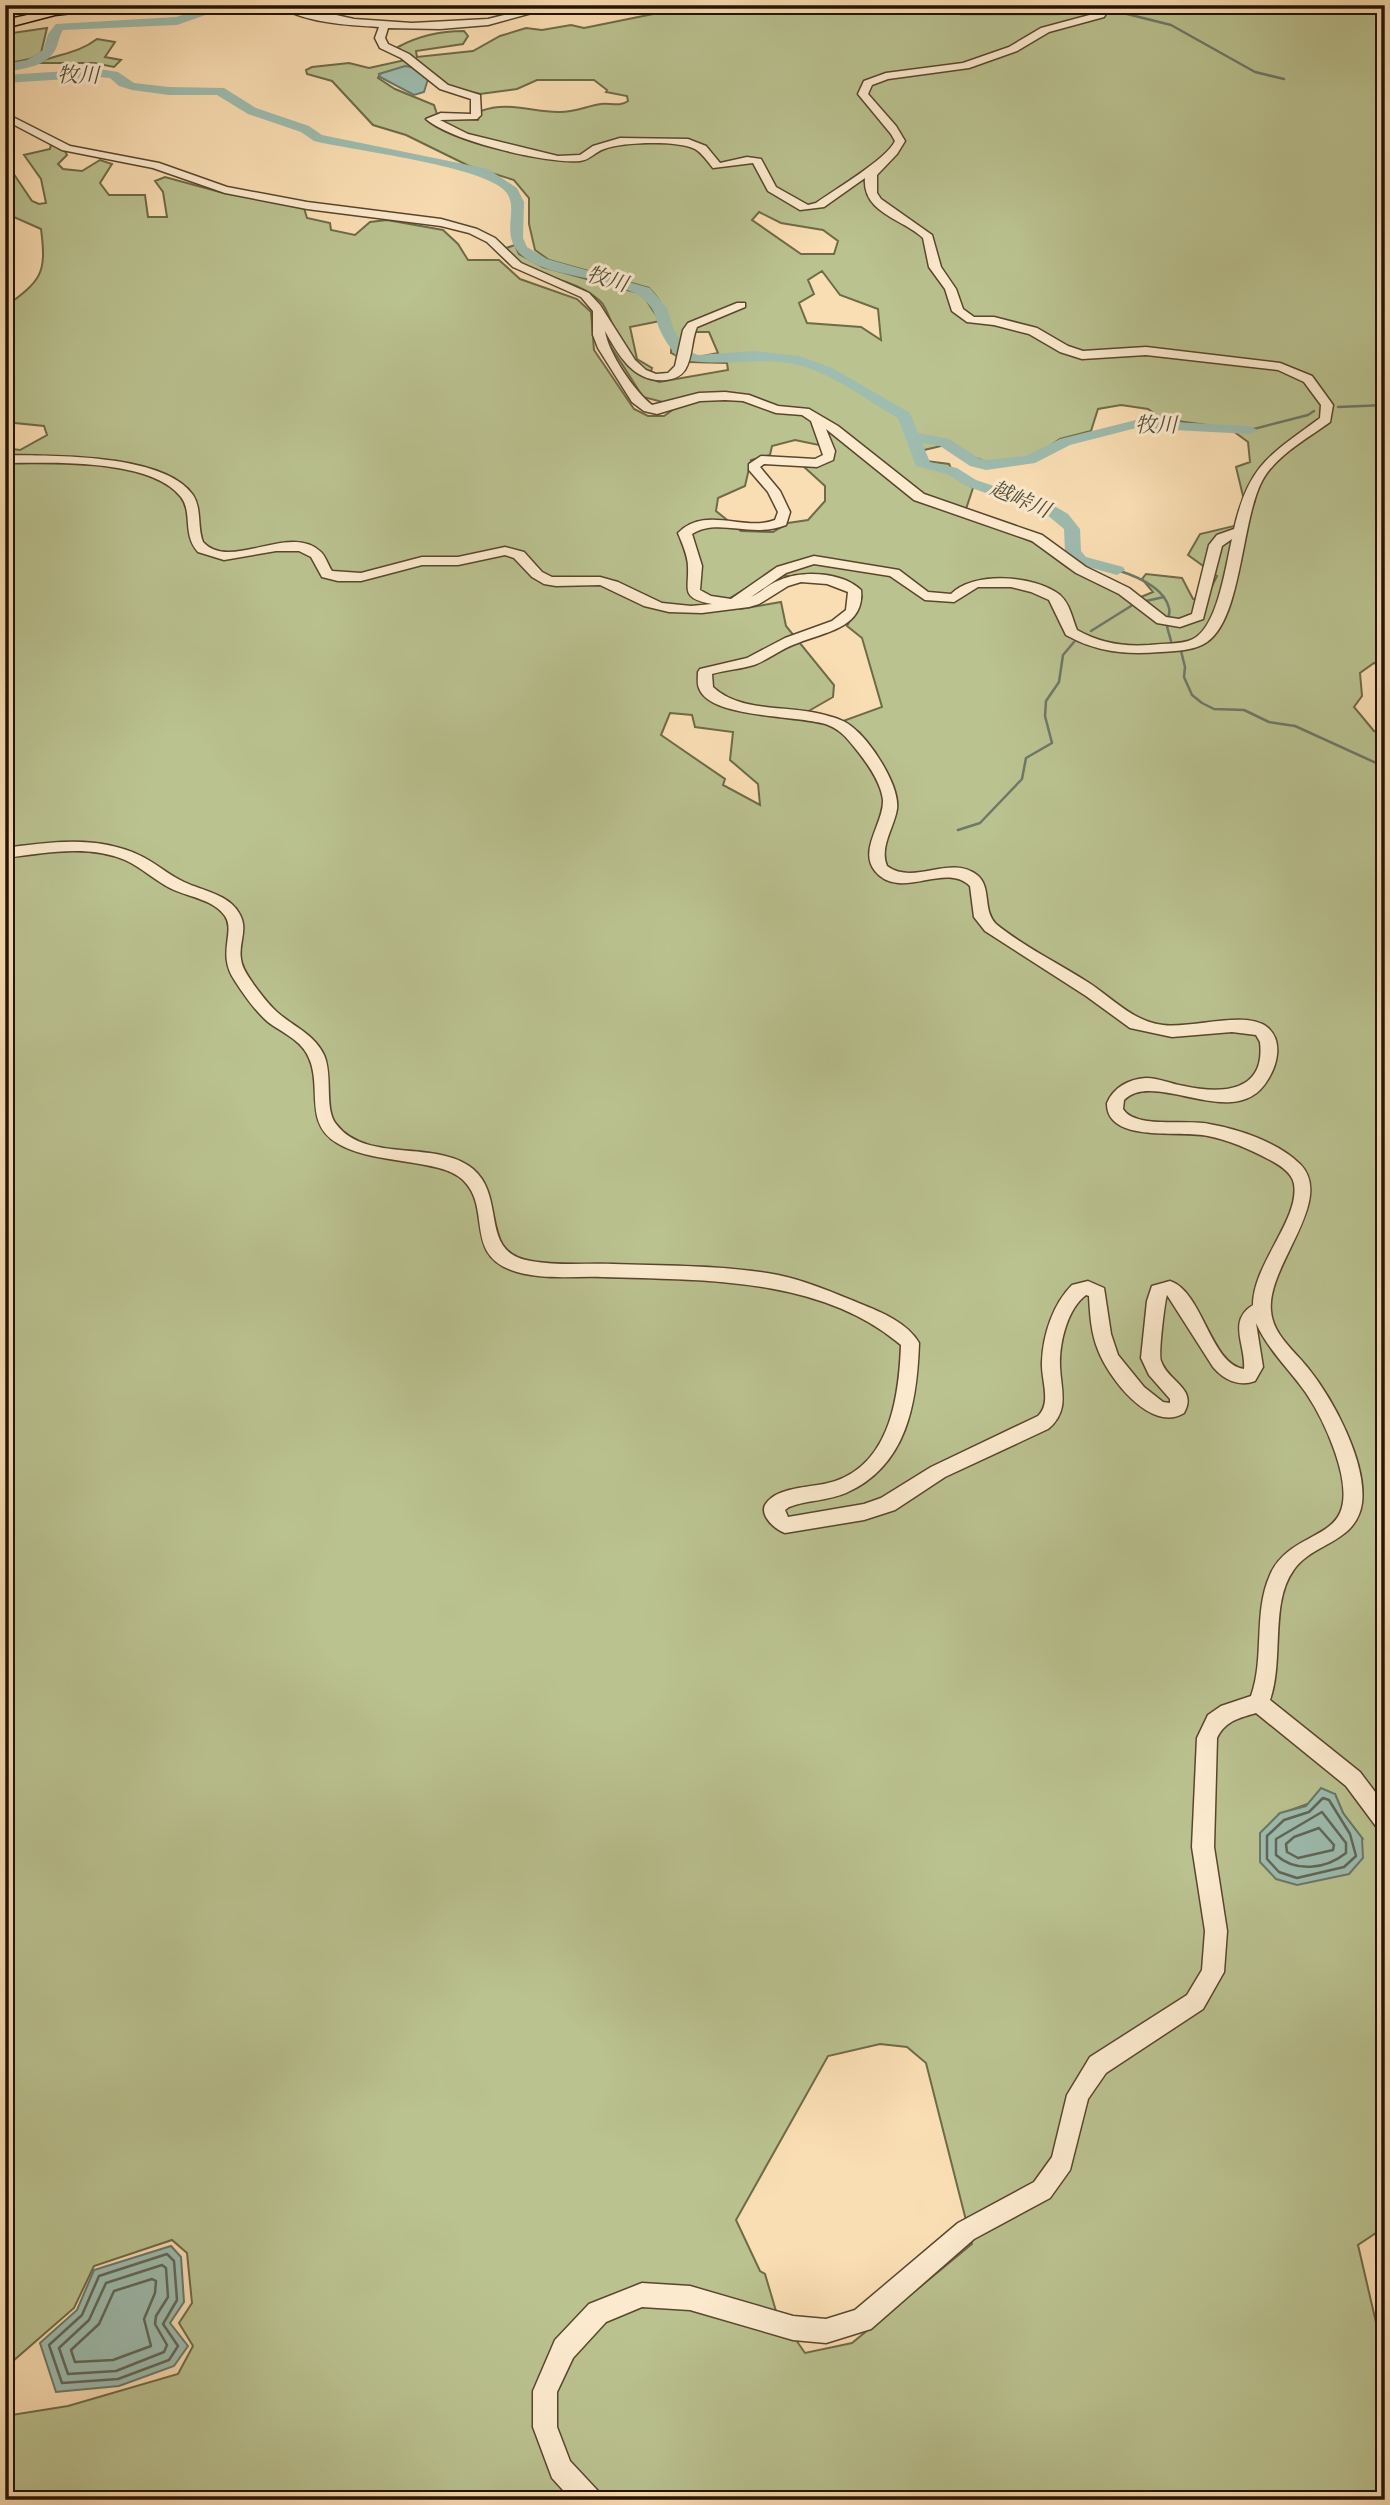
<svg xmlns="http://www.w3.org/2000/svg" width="1390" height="2505" viewBox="0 0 1390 2505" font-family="'Libre Bodoni','Noto Serif JP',serif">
<rect width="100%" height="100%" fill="#fadeb3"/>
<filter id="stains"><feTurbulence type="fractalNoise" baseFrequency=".00286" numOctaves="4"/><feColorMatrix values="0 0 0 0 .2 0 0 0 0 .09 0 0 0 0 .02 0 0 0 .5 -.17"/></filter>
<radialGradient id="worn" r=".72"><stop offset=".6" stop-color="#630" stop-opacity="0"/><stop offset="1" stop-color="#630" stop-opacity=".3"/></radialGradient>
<g fill="#bac290" stroke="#6f6a48" stroke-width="2" fill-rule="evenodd">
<path d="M665 5H1385V668L1374 663 1360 673 1362 696 1354 707 1374 731 1385 734V2239L1376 2233 1358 2245 1385 2361V2500H5V2416L68 2406 178 2374 193 2346 179 2323 192 2303 187 2253 172 2240 94 2266 74 2308 5 2368V448L20 450 47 435 44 426 5 422V392L14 382 5 371V307C41 280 47 275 41 229L14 217 5 218V161L32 201 39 204 46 203 41 179 24 155 50 149 51 144 64 149 67 155 58 164 63 169 82 171 100 160 112 164 100 183 109 195H145L148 217H167L163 192 155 181 165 177 220 192 304 208 307 218 330 223 331 230 355 235 370 222 387 220 443 230 458 244 468 260H499L520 279 577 299 591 312 594 350 634 409 648 416H664L678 406 643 397 611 347 605 333 613 325C609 318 606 306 600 301 573 275 527 280 506 248L515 245 519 254 543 267 642 294 660 321 630 327 637 359 652 368 649 378 659 382 728 370 727 363 689 362 671 353C673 329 667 306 649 288L549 260 535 250 529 224V198L514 180 469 166 406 135 373 125 332 81 307 74 306 70 312 67 349 63 369 68 405 60 413 66 380 74 378 78 395 89 434 105 438 117 478 120 481 111C508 101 531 112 558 112 572 113 587 106 601 104 611 103 620 107 628 101L627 96 606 92 607 90 594 80H537L517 89 480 94 451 87 407 58 398 47C418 36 441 31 464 31L468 36 463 44 416 51 417 57 473 51 500 36 526 28 542 30 571 25 584 28 653 14ZM759 212 781 223 823 230 838 241 834 254H801L752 220ZM822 271 840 295 878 309 881 340 861 327 807 323 799 303 814 294 808 280ZM685 332H709L718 353 698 357 683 351ZM1121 405 1148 409 1162 419 1229 428 1248 442 1250 462 1236 467 1243 496 1255 501 1247 523 1200 534 1188 555 1217 576 1206 598 1193 599 1182 578 1146 574 1142 579 1153 592 1131 601 1109 586 1068 568 1033 542 964 515 973 488 954 475 949 464 926 461 920 451 945 445 988 463 1015 461 1038 454 1060 439 1091 431 1098 409ZM795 440 824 446 826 455 802 465 825 486V501L808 520 788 523 773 532 741 531 716 511 718 498 745 486 751 460 770 455 772 446ZM770 574 850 584 862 597 847 626 862 638 882 707 835 724 800 716 833 697 834 685 786 626 781 602 740 609 720 604ZM670 713 692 715 695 727 733 732 730 760 758 784 760 805 723 785 725 779 661 735ZM1335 1794 1343 1813 1362 1838 1280 1814ZM880 2044 907 2047 926 2063 972 2244 852 2343 805 2353 776 2311 765 2274 760 2271 736 2220 828 2056Z"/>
<polygon points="47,28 41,53 30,59 5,64 5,34"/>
<path d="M97 39 115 42 105 57 121 60 114 67 94 63H37C58 54 79 53 97 39Z"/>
</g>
<g fill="#9ebcaf" stroke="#6d7869" stroke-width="2">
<polygon points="405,66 411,67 428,79 424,92 414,95 380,77 379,74"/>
<polygon points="1321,1788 1335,1794 1343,1813 1362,1838 1363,1858 1349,1874 1297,1885 1276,1879 1260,1862 1260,1833 1280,1813 1306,1806"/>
<polygon points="171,2246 181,2257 184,2302 170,2323 188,2346 174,2366 119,2386 56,2392 40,2343 77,2310 94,2270"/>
</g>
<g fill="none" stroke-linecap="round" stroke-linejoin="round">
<g stroke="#616858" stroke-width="2.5">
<polygon points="1323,1798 1329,1800 1350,1834 1356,1856 1344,1867 1297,1878 1279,1872 1267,1859 1267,1836 1284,1820 1309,1812"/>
<path d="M1322 1812 1346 1843V1853C1326 1869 1296 1873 1276 1855V1839Z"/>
<polygon points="1319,1828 1334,1845 1333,1850 1298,1858 1287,1852 1286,1844 1294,1837"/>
<polygon points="167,2254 174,2261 177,2300 163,2324 178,2346 169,2360 118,2379 62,2383 49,2345 82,2315 99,2276"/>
<polygon points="162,2265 166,2268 168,2297 156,2316 155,2324 167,2345 164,2352 116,2371 68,2374 59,2348 89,2320 106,2283"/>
<polygon points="152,2279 156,2281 155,2293 144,2319 151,2346 113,2360 75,2362 71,2350 99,2324 114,2291"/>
</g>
<g stroke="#6d7869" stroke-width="2.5">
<polyline points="924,5 961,14 1058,14 1097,11 1123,13 1171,25 1255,72 1284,79"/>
<polyline points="1338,407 1385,405"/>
<polyline points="1250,430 1308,415 1314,411"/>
<path d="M1117 570C1136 576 1164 587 1169 608 1171 615 1167 618 1167 625 1167 629 1170 636 1171 641"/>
<polyline points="1146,601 1164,597"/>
<polyline points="1091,631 1131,606"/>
<polyline points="1181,651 1185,667 1184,677 1192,695 1202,703 1214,709 1244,710 1269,722 1295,726 1385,767"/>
<polyline points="958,830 980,823 1022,779 1026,758 1052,743 1045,716 1046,701 1059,682 1063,655 1074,642"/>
</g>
<g fill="#9ebcaf" fill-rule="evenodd">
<path d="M215 5H234L177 25 63 30C58 37 59 45 54 52 44 67 22 69 5 72V64L27 60 43 50 48 34 56 24 176 17Z"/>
<path d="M99 69 118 72 134 83 169 87 224 88 256 108 309 126 322 135 488 169 517 188 524 202 523 238 527 247 547 259 650 288 667 308 674 330 687 351 698 355 754 351 799 356 832 368 910 413 918 433 949 439 980 459 986 460 1026 456 1060 439 1136 420 1250 426 1257 430 1250 434 1136 428 1070 445 1035 463 986 470 970 466 940 446 922 443 930 462 957 468 976 480 1056 507 1068 514 1080 529 1081 551 1086 557 1123 567 1125 570 1117 575 1074 563 1065 552 1064 529 1046 514 966 486 947 474 916 466 898 418C865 399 827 369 789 363 751 357 712 369 677 357 671 349 664 339 660 330 656 322 656 313 650 306 628 278 570 280 537 265 488 242 526 209 503 189 475 165 356 151 314 141L301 132 248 114 217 95H169L132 90 119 86 110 78 99 77 5 83V75Z"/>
</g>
<defs>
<path id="minor" d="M277 5H292L354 19 412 23 488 19 543 5H561L488 25 440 29 388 28 385 38 388 44 409 54 448 85 480 95 481 115 477 119 440 120 468 134 558 156 580 155 593 146 620 138 688 139 706 146 720 163 747 157 761 159 776 187 808 205 816 203C834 190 887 159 895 141L891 134 858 94 864 81 886 73 963 63 1009 47 1041 28 1097 13 1101 5H1111L1104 17 1049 32 1017 51 969 68 888 79 872 85 868 94 896 126 905 141 897 154 877 175V193L881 199 932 235 941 267 956 289 963 309 974 317H994L1037 328 1068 346 1083 351 1146 347 1280 363 1312 376 1333 405 1330 422C1307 439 1276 455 1262 481 1241 521 1242 618 1207 642 1194 651 1175 651 1160 652 1126 655 1096 652 1066 635L1049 600 1031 592 1011 587H978L954 602 925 600 890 576 814 564 786 573 751 597C761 592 769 584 780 580 803 570 842 572 861 590 865 628 825 632 798 643 782 648 770 659 754 665 741 669 726 670 712 674L713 687C741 713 786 705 821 714 832 717 842 719 851 726 870 740 900 785 897 809 894 828 879 847 887 866 914 886 950 854 977 875 992 887 982 910 996 924 1023 946 1056 962 1086 981 1112 997 1131 1021 1163 1025 1191 1029 1245 1010 1267 1027 1284 1041 1277 1066 1267 1081 1235 1133 1155 1069 1124 1100L1123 1109C1135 1129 1187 1119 1209 1124 1238 1129 1278 1142 1300 1164 1336 1200 1266 1266 1271 1311 1273 1335 1294 1350 1308 1368 1333 1399 1367 1462 1362 1503 1356 1544 1312 1542 1293 1571 1270 1603 1284 1661 1270 1700L1360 1772 1385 1805V1831L1378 1829 1346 1786 1256 1713C1239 1718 1225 1721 1217 1738L1214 1847 1227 1931 1224 1972 1203 2009 1106 2073 1088 2099 1070 2170 1050 2198 974 2239 871 2329 826 2343 793 2340 690 2310 642 2307 606 2322 573 2358 557 2392V2427L570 2461 598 2491 602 2500H572L552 2478 533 2427V2391L555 2340 589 2304 642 2283 690 2286 793 2316 826 2319 855 2310 958 2223 1034 2182 1052 2157 1067 2095 1090 2057 1187 1995 1202 1970 1205 1931 1192 1847 1197 1738 1208 1715 1221 1706 1251 1696C1265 1657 1253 1613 1270 1575 1286 1538 1328 1539 1340 1513 1354 1482 1323 1418 1306 1393 1289 1369 1268 1350 1256 1323L1263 1367 1255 1381C1239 1387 1224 1380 1213 1367L1167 1295C1165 1300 1158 1355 1161 1361 1168 1382 1198 1388 1184 1413 1151 1434 1108 1377 1098 1350 1091 1333 1090 1314 1089 1296L1086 1295C1067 1309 1059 1344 1060 1367 1061 1390 1070 1411 1048 1429L945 1477 895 1510 864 1520 785 1533C774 1529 756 1513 768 1501 780 1488 808 1487 824 1484 889 1471 899 1400 901 1345L896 1341C817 1277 700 1280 603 1277 574 1276 545 1280 517 1272 462 1256 493 1209 463 1180 441 1158 372 1165 337 1143 302 1122 324 1085 307 1054 299 1039 281 1032 268 1022 255 1011 244 995 235 981 216 953 236 932 225 916 214 900 190 897 174 890 156 882 143 868 125 860 88 844 44 853 5 858V848C50 842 96 835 139 855 155 862 168 875 184 882 203 891 228 894 239 913 249 929 238 943 241 959 242 969 249 977 254 985 261 994 268 1004 277 1012 294 1027 314 1034 324 1055 333 1075 324 1109 336 1124 366 1164 438 1139 473 1169 507 1198 478 1253 531 1261 558 1266 586 1263 613 1264 667 1266 725 1265 778 1275 807 1281 834 1293 861 1304 881 1312 908 1323 919 1343 917 1403 907 1466 846 1493 828 1501 807 1500 789 1507L785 1510 788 1517 864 1504 881 1498 931 1467 1038 1416C1052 1403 1041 1380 1042 1362 1043 1335 1053 1304 1072 1285L1088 1281 1104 1288 1111 1334 1118 1355 1144 1387 1163 1402 1170 1403V1399L1149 1375 1141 1358 1147 1301 1152 1286 1170 1281C1203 1292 1210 1364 1244 1369 1246 1345 1227 1321 1253 1305 1253 1264 1300 1219 1294 1184 1292 1172 1278 1164 1268 1159 1249 1149 1229 1140 1208 1136 1181 1130 1106 1144 1107 1103 1114 1087 1129 1079 1146 1078 1159 1078 1171 1084 1184 1086 1221 1094 1266 1093 1260 1042L1256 1035 1232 1032 1172 1037 1130 1028 1086 996 985 931 974 917 970 886C945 861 900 902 875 871 858 850 884 823 883 800 881 783 869 766 859 753 850 742 842 730 828 725 801 715 709 719 699 688 697 684 698 677 698 672L700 669 747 658 785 638 832 621 846 610 848 592 827 584 801 582 788 586 759 604 749 607 702 613 669 612 644 606 600 585 556 586 544 584 532 577 514 558 505 555 458 565H422L361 581H338L322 577 311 557 299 551H276L224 560 198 552C182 534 193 513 181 497 150 458 51 463 5 463V455C51 456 164 453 193 495 202 509 197 527 203 542 230 572 290 522 321 552 326 557 328 565 332 571L361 573 422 557H458L505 547 524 552 542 572 552 577H600L618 582 662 603 691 606 712 604C680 598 689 590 688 567 688 556 682 543 678 533 705 505 744 532 775 520L778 512 768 492 749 470V464L761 456 815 459 823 455 811 421 802 415 776 413 743 401 725 400 700 401 657 414 644 411 632 402 598 348 593 335V311L581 297 513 267 487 242 469 233 441 226 307 209 225 193 153 168 62 150 5 120V113L70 146 159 163 227 187 307 202 441 219 477 229 495 238 521 263 589 293 600 305 635 360 646 370 656 374 668 373 675 366 683 330 688 323 737 303H745V307L697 327C691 341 693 357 685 370 680 377 674 379 666 380 634 383 619 356 605 331 608 353 635 392 652 405L699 393 725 392 749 395 778 406 809 409 838 426 924 494 1042 535 1086 567 1129 588 1166 617 1179 619 1192 614 1209 545 1217 535 1234 529C1249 464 1270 455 1320 418L1321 405 1304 382 1278 370 1146 355 1082 359 1060 352 1029 334 994 325 967 322 952 311 945 289 929 267 923 238C903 219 862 213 865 178L824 207 800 210 768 191 753 163 713 168C708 162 702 153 695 149 677 140 622 142 604 149 595 152 590 160 580 161 547 164 451 141 426 119L441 113 471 114V99L440 89 401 58 380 48 375 38 379 27C347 25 304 23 277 5ZM826 429 914 500 1032 541 1076 573 1119 594 1157 623 1180 627 1203 619 1222 546 1232 539C1226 564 1218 627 1193 639 1181 645 1164 643 1150 645 1123 647 1100 643 1077 630 1072 618 1070 604 1060 595 1035 575 973 571 951 594L928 592 899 570 814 556 777 567 731 599 711 596 700 590 702 566 692 534C718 517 751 539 786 525L790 512 780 491 760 467 764 464 817 467 833 460 835 451Z"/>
<polygon id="major" points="72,5 113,5 107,9 55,15 5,28 5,20"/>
</defs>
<use href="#minor" stroke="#5a462d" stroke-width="3"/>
<use href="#major" stroke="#241300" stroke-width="3"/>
<use href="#minor" fill="#fceace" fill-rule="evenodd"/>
<use href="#major" fill="#fadeb3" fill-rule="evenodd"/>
</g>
<g text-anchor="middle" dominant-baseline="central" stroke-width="6" stroke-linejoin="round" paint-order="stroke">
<g font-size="21" font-style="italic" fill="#4f4e3d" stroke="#fceace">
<text transform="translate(78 76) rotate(1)">牧川</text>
<text transform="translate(607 280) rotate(16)">牧川</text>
<text x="1156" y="426">牧川</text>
<text transform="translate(1020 500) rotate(23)">越峠川</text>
</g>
</g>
<rect width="1390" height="2505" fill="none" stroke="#fadeb3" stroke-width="28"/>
<rect x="7" y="7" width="1376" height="2491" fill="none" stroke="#241300" stroke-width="3.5"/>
<rect x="14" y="14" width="1362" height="2477" fill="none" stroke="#241300" stroke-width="2"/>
<rect width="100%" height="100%" filter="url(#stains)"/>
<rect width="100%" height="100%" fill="url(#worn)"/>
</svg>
